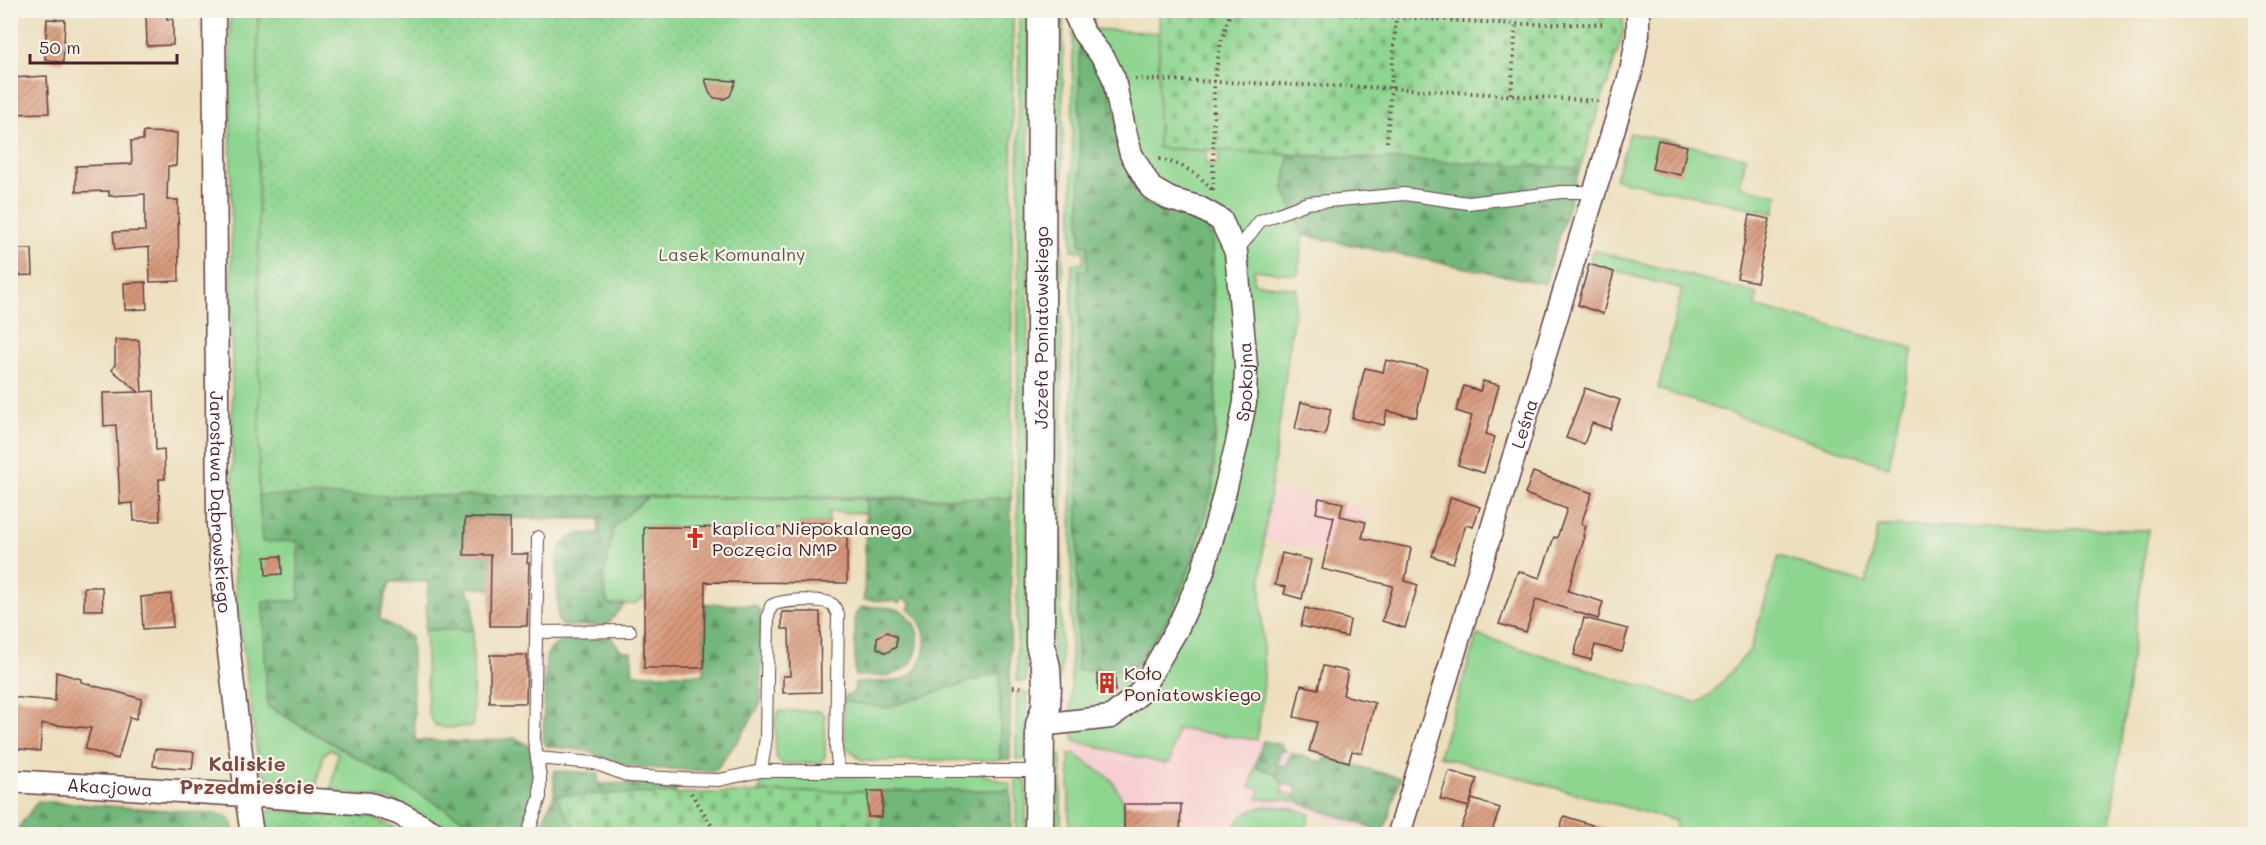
<svg xmlns="http://www.w3.org/2000/svg" width="2266" height="845" viewBox="0 0 2266 845" font-family="Mali,sans-serif">
<defs>
<pattern id="forest-firs" width="22" height="20" patternUnits="userSpaceOnUse" patternTransform="scale(1.5)"><rect width="22" height="20" fill="#72b67a"/><path d="M5 1l3.5 6h-7zM16 11l3.5 6h-7z" fill="#609364"/></pattern>
<pattern id="cemetery-stones" width="16" height="16" patternUnits="userSpaceOnUse" patternTransform="scale(1.5)"><rect width="16" height="16" fill="#8ed590"/><path d="M2 7V4a2 2 0 0 1 4 0v3zM10 15v-3a2 2 0 0 1 4 0v3z" fill="#7cb67c"/></pattern>
<pattern id="park-dots" width="8" height="8" patternUnits="userSpaceOnUse" patternTransform="scale(1.5)"><rect width="8" height="8" fill="#8ed590"/><path d="M2 2h.1M6 6h.1" fill="none" stroke="#7cb67c" stroke-width="1.8" stroke-linecap="round"/></pattern>
<pattern id="building-hatch" width="6" height="6" patternUnits="userSpaceOnUse" patternTransform="scale(1.5)"><rect width="6" height="6" fill="#d89779"/><path d="M-1 1l2-2M0 6l6-6M5 7l2-2" fill="none" stroke="#b17b63"/></pattern>
</defs>
<rect width="100%" height="100%" fill="#f7f3e8"/>
<filter id="ink" filterUnits="userSpaceOnUse"><feTurbulence type="fractalNoise" baseFrequency=".0167" numOctaves="2"/><feDisplacementMap in="SourceGraphic" scale="12" xChannelSelector="R" yChannelSelector="G"/><feConvolveMatrix kernelMatrix="1 2 1 2 8 2 1 2 1" color-interpolation-filters="sRGB"/></filter>
<filter id="wash" filterUnits="userSpaceOnUse"><feTurbulence type="fractalNoise" baseFrequency=".008" numOctaves="4" result="noise"/><feDisplacementMap in="SourceGraphic" scale="24" xChannelSelector="R" yChannelSelector="G"/><feGaussianBlur stdDeviation="1.35" result="paint"/><feColorMatrix in="noise" values="0 0 0 0 0 0 0 0 0 0 0 0 0 0 0 0 0 1.4 0 .05"/><feComposite in="paint" operator="in"/></filter>
<g filter="url(#wash)">
<rect width="100%" height="100%" fill="#eddfbe"/>
<g fill="#f7cfd2">
<polygon points="1273,488 1369,509 1357,560 1264,540"/>
<polygon points="1170,728 1257,740 1281,745 1286,751 1323,763 1325,757 1400,778 1383,834 1373,834 1311,814 1304,834 1073,834 1074,730"/>
</g>
<g fill="#8ed590" stroke="#6c7a5e" stroke-width="1.5" fill-rule="evenodd">
<polygon points="1029,10 1026,681 1017,681 1019,11"/>
<polygon points="1063,10 1061,675 1057,682 1053,680 1055,13"/>
<path d="M230 11H258L259 495 262 541H298L299 602H263L267 706 489 834H453L395 801 331 790 338 753 330 749 324 754 316 789 292 786 291 780C278 780 267 780 259 769L235 587 233 524Z"/>
<path d="M1073 11H1094V29L1159 33V148L1206 151V164L1218 165 1219 151 1289 155 1284 190 1303 235 1298 275 1254 270V283L1297 289 1264 540 1261 582 1264 683 1257 740 1177 729 1170 762 1165 764 1074 741 1071 713 1072 264H1083L1084 251 1072 250ZM1212 237 1216 414 1213 484 1193 559 1170 616 1131 671 1077 670 1079 271 1087 270 1088 244 1081 245Z"/>
<polygon points="1630,133 1746,157 1740,186 1778,195 1774,213 1615,179"/>
<polygon points="1593,250 1758,294 1754,306 1913,348 1889,467 1658,389 1682,289 1589,264"/>
<polygon points="648,497 866,499 866,513 829,512 829,523 800,523 800,528 644,527 650,592 635,604 608,605 603,582 614,526"/>
<polygon points="1878,526 2148,530 2109,834 1675,834 1676,821 1439,756 1477,635 1697,703 1712,693 1750,650 1779,556 1866,584"/>
<polygon points="425,630 473,630 473,726 447,728 435,725 428,713"/>
<polygon points="1000,672 1000,760 862,761 845,746 843,701 886,708"/>
<polygon points="1017,691 1023,691 1027,694 1026,759 1016,759"/>
<polygon points="779,711 820,711 825,716 825,757 820,763 782,764 776,757 775,718"/>
<polygon points="1069,754 1074,754 1112,780 1124,803 1124,834 1069,834"/>
<polygon points="1057,755 1061,755 1061,834 1052,834 1053,760"/>
<polygon points="1255,767 1274,773 1283,783 1281,792 1295,796 1303,804 1286,799 1257,799 1261,789 1250,787"/>
<polygon points="978,773 1011,784 1011,790 758,792 764,778"/>
<polygon points="1016,777 1022,777 1026,782 1026,834 1016,834"/>
<path d="M1266 806 1289 808 1310 814 1304 834H1232C1237 816 1248 811 1266 806Z"/>
</g>
<g fill="url(#forest-firs)" stroke="#5e6a52" stroke-width="1.5">
<polygon points="1079,36 1107,80 1123,155 1195,217 1212,236 1216,414 1213,485 1193,559 1170,616 1131,671 1077,670 1079,270 1087,270 1088,245 1080,245"/>
<polygon points="1289,155 1580,168 1545,284 1303,235 1284,190"/>
<path d="M259 495 648 497 614 526 603 582 608 605 624 604 607 625 564 626 560 624 558 620 557 558C563 536 578 532 599 533V519L465 518 464 555H491V589L468 587V596L474 597 473 630H425L428 582H390L379 618 411 637 415 740 469 742 516 738 530 746C533 783 536 798 521 834H489L267 706 263 601H299L298 541 262 542Z"/>
<path d="M1011 498 1010 759 1000 760V672L886 708 843 701 846 695 854 693 855 683C871 681 888 684 903 679 919 675 929 646 924 631 921 622 916 615 908 608L911 604 903 598 899 603 894 601 864 600 866 499Z"/>
<path d="M705 604 755 605 761 612V703L739 739 715 771 645 768 614 763 587 751 547 746 543 740 546 656C560 631 586 638 611 638L621 650 631 652 633 674H704Z"/>
<path d="M866 607C877 607 893 606 903 612 925 627 923 663 897 673 885 678 869 675 855 676V615L860 608Z"/>
<polygon points="1263,741 1281,745 1286,751 1281,750 1277,764 1286,767 1291,753 1323,763 1325,757 1400,778 1384,832 1303,804 1295,796 1297,787 1283,783 1274,773 1255,767"/>
<polygon points="554,771 598,773 598,784 674,783 676,793 555,795 580,834 538,834 554,795"/>
<polygon points="1011,790 1011,834 882,834 883,791"/>
<polygon points="38,801 220,814 229,818 233,825 233,834 14,834"/>
</g>
<g fill="url(#cemetery-stones)" stroke="#6c7a5e" stroke-width="1.5">
<polygon points="1159,11 1622,10 1624,31 1580,168 1158,148"/>
<polygon points="883,791 882,834 580,834 554,795"/>
</g>
<g fill="url(#park-dots)" stroke="#6c7a5e" stroke-width="1.5">
<polygon points="258,11 1013,11 1011,498 259,495"/>
<polygon points="271,810 368,817 380,821 407,834 266,834 265,815"/>
</g>
<g id="blocks">
<g fill="url(#building-hatch)">
<polygon points="146,14 167,14 167,19 173,19 173,45 147,46"/>
<polygon points="47,19 65,20 63,63 45,59"/>
<polygon points="47,76 49,113 10,114 10,78"/>
<polygon points="705,79 736,81 730,96 724,99 715,98 710,94"/>
<polygon points="143,132 177,133 176,166 168,166 167,200 178,200 179,281 150,282 149,247 115,250 113,232 145,231 145,194 109,196 109,191 76,192 76,166 132,164 131,141 143,140"/>
<polygon points="1658,140 1687,146 1681,175 1652,169"/>
<polygon points="1750,215 1770,219 1757,282 1737,278"/>
<polygon points="10,249 32,249 33,275 10,276"/>
<polygon points="1589,264 1614,272 1603,314 1578,305"/>
<polygon points="146,282 147,309 125,310 124,283"/>
<polygon points="115,340 139,340 142,392 154,391 156,450 164,449 165,479 159,479 160,521 134,521 133,503 120,504 116,425 104,426 103,393 139,392 112,370 115,364"/>
<polygon points="1386,360 1427,369 1416,417 1387,411 1384,425 1352,418 1365,368 1383,372"/>
<polygon points="1483,381 1499,385 1486,434 1495,437 1484,473 1458,465 1472,416 1456,411 1464,386 1480,391"/>
<polygon points="1585,388 1620,400 1610,429 1592,423 1584,444 1566,438"/>
<polygon points="1301,402 1331,409 1325,435 1295,429"/>
<polygon points="1533,472 1592,493 1581,524 1586,526 1583,536 1585,536 1568,591 1603,602 1598,619 1536,599 1526,632 1499,624 1518,571 1540,578 1554,537 1557,538 1567,509 1525,494"/>
<polygon points="1451,497 1480,507 1473,527 1466,525 1453,563 1432,556"/>
<polygon points="1319,498 1343,503 1340,516 1366,522 1362,538 1411,548 1405,581 1418,585 1405,628 1382,621 1393,586 1322,569 1334,517 1316,513"/>
<polygon points="465,518 510,519 510,554 528,554 527,563 529,563 527,626 490,626 491,555 464,555"/>
<polygon points="800,523 829,523 830,528 847,528 847,583 705,582 704,668 644,668 644,527 800,528"/>
<polygon points="1282,553 1311,560 1302,599 1284,594 1286,587 1275,585"/>
<polygon points="281,556 282,574 266,575 265,557"/>
<polygon points="84,587 102,587 103,610 84,610"/>
<polygon points="171,594 173,627 143,629 141,597"/>
<polygon points="1305,608 1350,620 1347,637 1301,626"/>
<polygon points="782,612 820,612 821,692 783,693 783,676 790,676 789,629 782,629"/>
<polygon points="1584,618 1628,629 1622,652 1595,645 1591,660 1574,655"/>
<polygon points="887,632 896,637 896,647 886,653 877,648 877,637"/>
<polygon points="490,655 527,655 526,703 490,703"/>
<polygon points="1323,666 1348,671 1343,695 1375,703 1362,753 1352,751 1349,762 1309,751 1317,722 1294,717 1301,685 1318,689"/>
<polygon points="56,672 81,679 81,682 142,699 136,719 130,717 118,759 85,749 91,728 42,724 40,751 10,748 10,697 55,701"/>
<polygon points="1098,674 1115,675 1115,691 1098,691"/>
<polygon points="155,749 194,752 192,769 153,766"/>
<polygon points="1449,771 1477,779 1469,806 1472,799 1500,808 1491,834 1459,834 1469,807 1440,799"/>
<polygon points="868,791 883,791 882,817 868,817"/>
<polygon points="1124,804 1181,804 1180,834 1124,834"/>
<polygon points="1564,816 1611,831 1611,834 1558,834"/>
</g>
</g>
</g>
<g filter="url(#ink)">
<use href="#blocks" fill-opacity="0" stroke="#623c41" stroke-width="1.5"/>
<g fill="none" stroke-linecap="round" stroke-linejoin="round">
<defs>
<g id="service">
<polyline points="1236,252 1260,221 1307,203 1404,194 1468,203 1562,192 1594,192"/>
<polyline points="536,632 630,631"/>
<polyline points="537,758 594,763 629,776 683,779 719,780 761,771 1039,771"/>
<path d="M761 771 766 738 768 617 771 606C780 600 824 597 833 605 835 608 836 611 838 614L836 749 839 771"/>
<polyline points="528,834 540,797 540,777 534,739 538,537"/>
</g>
<g id="minor">
<path id="s1" d="M214 10 218 524 227 635 246 795 370 804 398 813 436 834"/>
<path id="s2" d="M1040 725 1111 717 1139 694 1177 629 1202 574 1222 503 1237 443 1245 402 1246 366 1236 252 1221 220 1198 207 1170 199 1151 188 1131 154 1123 124 1114 79 1105 60 1083 32 1073 10"/>
<path id="s3" d="M10 781 246 795 252 834"/>
<path id="s4" d="M1399 834 1631 72 1638 34V10"/>
</g>
<g id="tertiary">
<path id="s5" d="M1039 834 1040 725 1046 707 1047 687 1046 667 1040 644 1042 10"/>
</g>
</defs>
<use href="#service" stroke="#623c41" stroke-width="14"/>
<use href="#minor" stroke="#623c41" stroke-width="25"/>
<use href="#tertiary" stroke="#623c41" stroke-width="31"/>
<g stroke="#623c41" stroke-width="4" stroke-dasharray="1.5 4.5" stroke-linecap="butt">
<polyline points="1277,10 1516,24 1602,24"/>
<polyline points="1135,79 1392,88 1601,101"/>
<polyline points="1511,94 1516,24"/>
<polyline points="1387,142 1396,18"/>
<path d="M1159 159C1181 164 1199 173 1213 191"/>
<polyline points="1213,190 1214,81 1221,42 1231,10"/>
<polyline points="1013,687 1025,687"/>
<polyline points="691,793 717,834"/>
</g>
<use href="#service" stroke="#fff" stroke-width="12"/>
<use href="#minor" stroke="#fff" stroke-width="22"/>
<use href="#tertiary" stroke="#fff" stroke-width="28"/>
</g>
</g>
<defs>
<symbol id="church-bare" viewBox="-9 -9 18 18"><path d="M-1.2-6h2.4v3.5h3.3v2.4h-3.3V6h-2.4V-.1h-3.3v-2.4h3.3Z" fill="#c8321e" stroke="#f7f3e8" stroke-width="2.5" paint-order="stroke"/></symbol>
<symbol id="building-bare" viewBox="-9 -9 18 18"><path d="M-4-6H4V6H1V3H-1V6H-4ZM-2.5-4.3h1.7v1.8h-1.7ZM.8-4.3h1.7v1.8H.8ZM-2.5-1h1.7V.8h-1.7ZM.8-1h1.7V.8H.8Z" fill="#c8321e" stroke="#f7f3e8" stroke-width="2.5" paint-order="stroke"/></symbol>
</defs>
<g fill-rule="evenodd">
<use href="#church-bare" x="680" y="523" width="30" height="30"/>
<use href="#building-bare" x="1092" y="668" width="30" height="30"/>
</g>
<g text-anchor="middle" dominant-baseline="central" stroke-width="4.5" stroke-linejoin="round" paint-order="stroke">
<g font-size="18" fill="#5e5649" stroke="#f7f3e8">
<text x="732" y="254">Lasek Komunalny</text>
</g>
<g font-size="18" fill="#4a1f2b" stroke="#f7f3e8">
<text stroke="none"><textPath href="#s5" startOffset="508">Józefa Poniatowskiego</textPath></text>
<text stroke="none"><textPath href="#s2" startOffset="441">Spokojna</textPath></text>
<text stroke="none"><textPath href="#s4" startOffset="429">Leśna</textPath></text>
<text stroke="none"><textPath href="#s1" startOffset="492">Jarosława Dąbrowskiego</textPath></text>
<text stroke="none"><textPath href="#s3" startOffset="100">Akacjowa</textPath></text>
</g>
<g font-size="18" fill="#4a1f2b" stroke="#f7f3e8" text-anchor="start">
<text x="712" y="528">kaplica Niepokalanego<tspan x="712" dy="21">Poczęcia NMP</tspan></text>
<text x="1124" y="673">Koło<tspan x="1124" dy="21">Poniatowskiego</tspan></text>
</g>
<g font-size="20" font-weight="bold" fill="#7c4946" stroke="#f7f3e8">
<text x="247" y="763">Kaliskie<tspan x="247" dy="23">Przedmieście</tspan></text>
</g>
</g>
<rect width="2266" height="845" fill="none" stroke="#f7f3e8" stroke-width="36"/>
<path d="M30 54v9h147v-9" fill="none" stroke="#4a1f2b" stroke-width="3"/>
<text x="39" y="54" font-size="18" fill="#4a1f2b" stroke="#f7f3e8" stroke-width="4.5" paint-order="stroke">50 m</text>
</svg>
